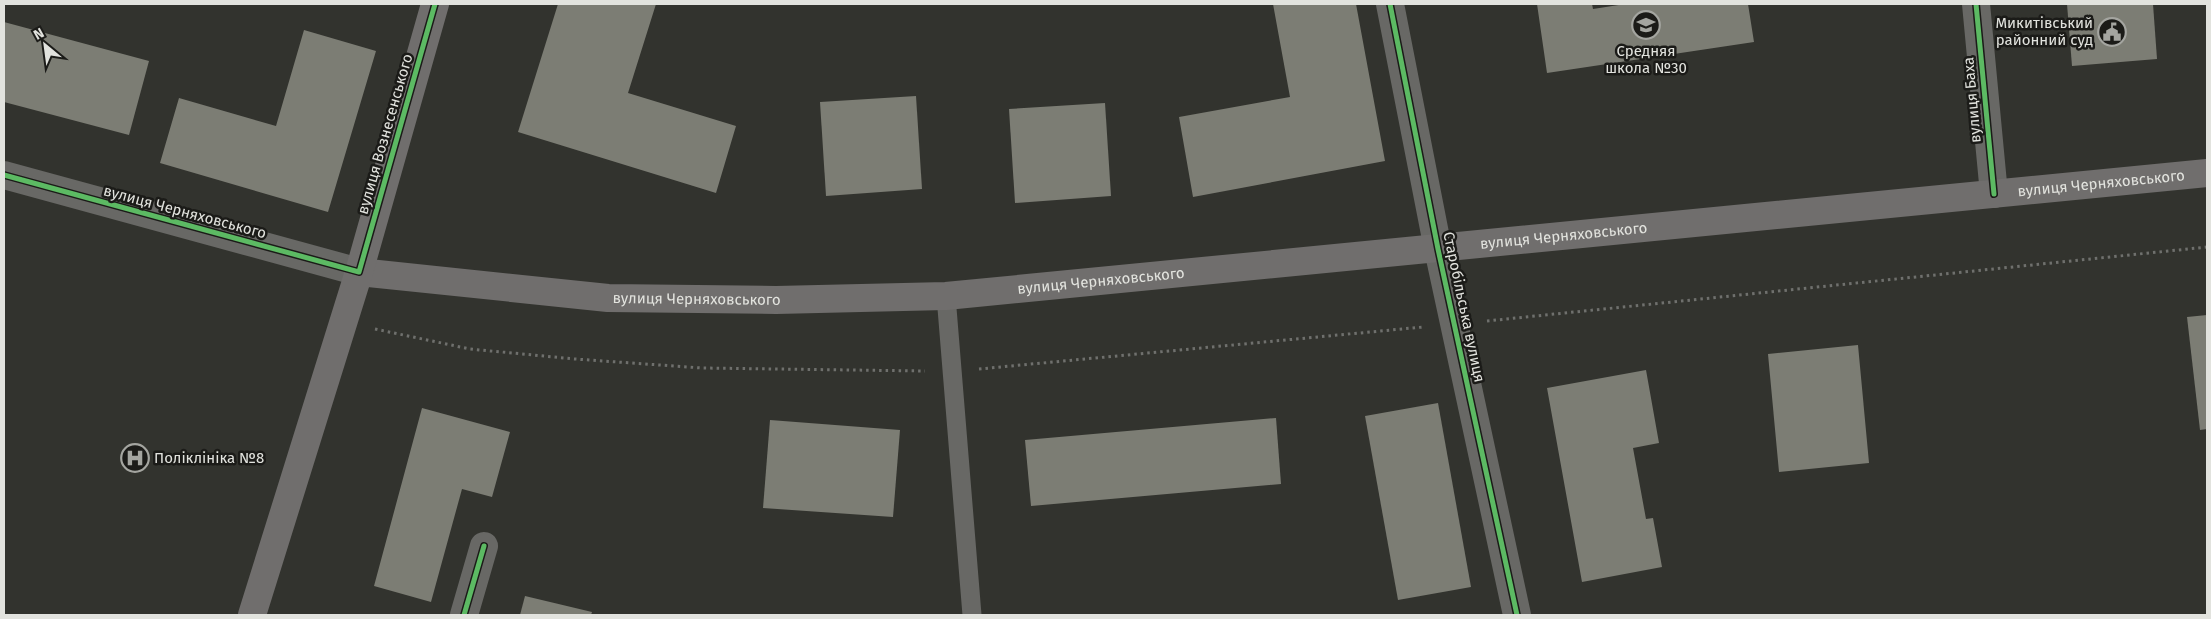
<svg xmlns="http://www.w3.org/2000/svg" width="2211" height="619" viewBox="0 0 2211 619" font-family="'Fira Sans',sans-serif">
<rect width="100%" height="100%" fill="#32332e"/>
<g fill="#7c7d74">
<polygon points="558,4 656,4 628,93 736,126 716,193 518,132"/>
<polygon points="1273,4 1356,4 1385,161 1193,197 1179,117 1290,97"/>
<polygon points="1537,4 1592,4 1593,9 1625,4 1748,4 1754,42 1547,73"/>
<polygon points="2067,4 2153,4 2157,59 2072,66"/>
<polygon points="4,22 149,61 129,135 4,102"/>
<polygon points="304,30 376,51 328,212 160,163 179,98 276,126"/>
<polygon points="916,96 922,189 826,196 820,102"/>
<polygon points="1105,103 1111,196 1015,203 1009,109"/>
<polygon points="2207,315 2207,429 2200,430 2187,317"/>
<polygon points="1858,345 1869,463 1779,472 1768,354"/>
<polygon points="1646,370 1659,443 1633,448 1646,519 1653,518 1662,567 1582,582 1547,388"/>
<polygon points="1438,403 1471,587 1398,600 1365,416"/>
<polygon points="422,408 510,432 492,497 462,489 431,602 374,586"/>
<polygon points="1276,418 1281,484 1031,506 1025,440"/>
<polygon points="770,420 900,430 893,517 763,508"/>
<polygon points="525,596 592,612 591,615 520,615"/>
</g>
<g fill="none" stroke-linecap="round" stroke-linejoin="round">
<g stroke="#6f706d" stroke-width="3" stroke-dasharray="2.5 4" stroke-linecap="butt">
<polyline points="1487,321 2207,247"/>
<polyline points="375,329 470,349 575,359 702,368 925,371"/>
<polyline points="979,369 1423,327"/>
</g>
<polyline stroke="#686865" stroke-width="19" points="946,296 972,615"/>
<g stroke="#686865" stroke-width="28">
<polyline points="1390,4 1438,249 1517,615"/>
<polyline points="1976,4 1994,194"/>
<polyline points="4,175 359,272"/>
<polyline points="464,615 484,546"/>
</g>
<g stroke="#706e6d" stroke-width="28">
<path id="s1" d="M359 272 608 298 776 300 946 296 2207 173"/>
<polyline points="252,615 359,272 435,4"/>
</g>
<defs>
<g id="cycleway">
<polyline points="1390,4 1438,249 1517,615"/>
<polyline points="1976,4 1994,194"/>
<polyline points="4,175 359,272 435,4"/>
<polyline points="464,615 484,546"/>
</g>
</defs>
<use href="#cycleway" stroke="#1b1b18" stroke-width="8"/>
<use href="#cycleway" stroke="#5cba63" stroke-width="5"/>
</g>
<defs>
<symbol id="school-ring" viewBox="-11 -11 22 22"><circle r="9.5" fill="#1b1b18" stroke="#a4a5a0" stroke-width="1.5"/><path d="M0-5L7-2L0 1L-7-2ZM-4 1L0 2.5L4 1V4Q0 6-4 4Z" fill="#a4a5a0"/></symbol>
<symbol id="civic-ring" viewBox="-11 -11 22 22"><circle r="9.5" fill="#1b1b18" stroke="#a4a5a0" stroke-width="1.5"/><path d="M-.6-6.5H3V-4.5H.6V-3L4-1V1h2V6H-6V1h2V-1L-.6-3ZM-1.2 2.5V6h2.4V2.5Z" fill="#a4a5a0"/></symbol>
<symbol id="hospital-ring" viewBox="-11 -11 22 22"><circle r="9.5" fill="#1b1b18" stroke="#a4a5a0" stroke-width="1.5"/><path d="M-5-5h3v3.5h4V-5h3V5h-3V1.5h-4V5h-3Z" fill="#a4a5a0"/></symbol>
</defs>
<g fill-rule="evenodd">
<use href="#school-ring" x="1630" y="9" width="32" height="32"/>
<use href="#civic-ring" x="2096" y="16" width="32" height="32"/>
<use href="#hospital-ring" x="119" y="442" width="32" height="32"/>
</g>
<g text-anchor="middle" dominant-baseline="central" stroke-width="5" stroke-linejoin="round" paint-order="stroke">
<g font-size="15" fill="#e2e3de" stroke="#1b1b18" text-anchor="end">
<text x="2093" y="23">Микитівський<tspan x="2093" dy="17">районний суд</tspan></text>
<text x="1646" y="51" text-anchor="middle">Средняя<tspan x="1646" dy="17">школа №30</tspan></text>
<text x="154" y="458" text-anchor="start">Поліклініка №8</text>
</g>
<g font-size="15" fill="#e2e3de" stroke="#1b1b18">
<text transform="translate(1972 100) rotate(-95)">вулиця Баха</text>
<text transform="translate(385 134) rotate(-74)">вулиця Вознесенського</text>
<text stroke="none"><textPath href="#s1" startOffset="1749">вулиця Черняховського</textPath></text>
<text transform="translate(185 212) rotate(15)">вулиця Черняховського</text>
<text stroke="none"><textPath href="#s1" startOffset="1209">вулиця Черняховського</textPath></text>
<text stroke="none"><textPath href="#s1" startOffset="744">вулиця Черняховського</textPath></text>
<text stroke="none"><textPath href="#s1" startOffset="339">вулиця Черняховського</textPath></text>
<text transform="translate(1464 307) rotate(78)">Старобільська вулиця</text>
</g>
</g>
<rect width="2211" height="619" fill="none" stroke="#e2e3de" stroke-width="10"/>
<g transform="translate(45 45) rotate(331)" stroke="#1b1b18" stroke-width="4" paint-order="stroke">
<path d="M0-4L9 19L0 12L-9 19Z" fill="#e2e3de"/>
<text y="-8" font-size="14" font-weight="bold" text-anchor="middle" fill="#e2e3de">N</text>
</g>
</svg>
